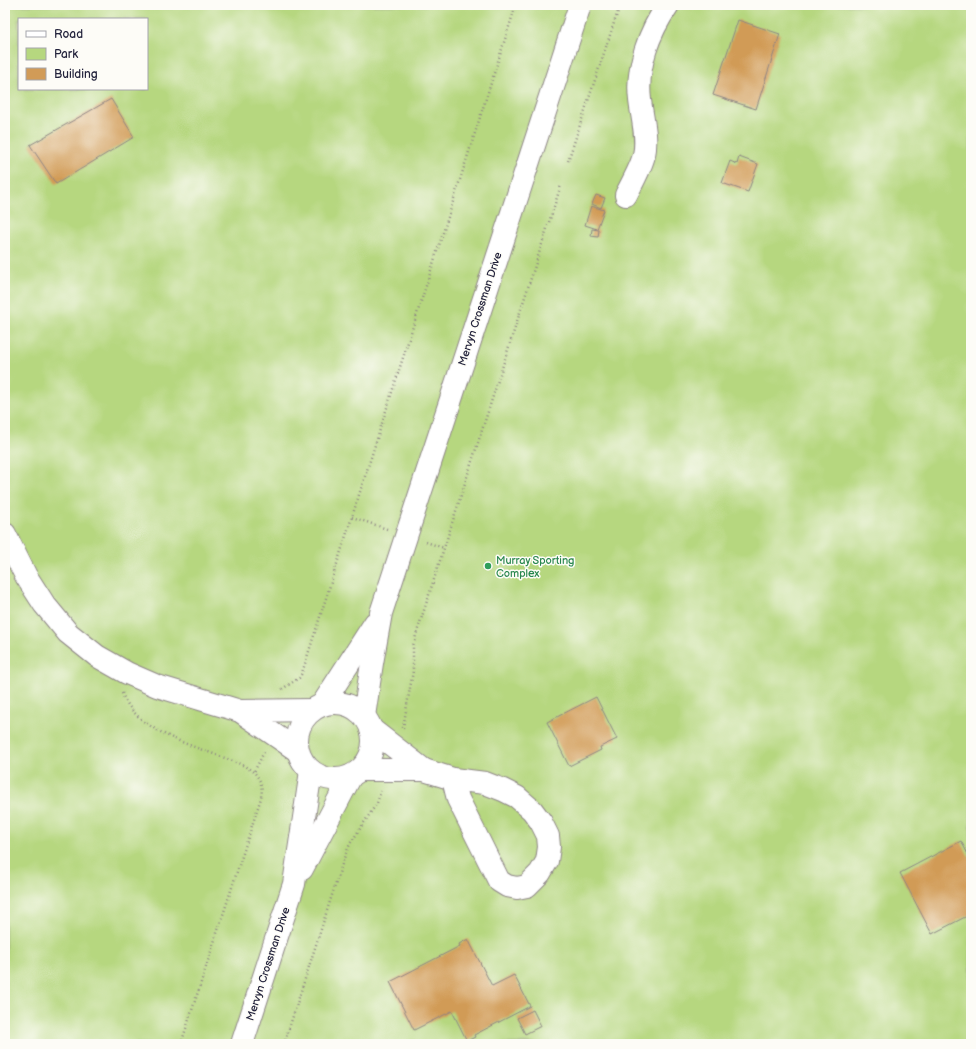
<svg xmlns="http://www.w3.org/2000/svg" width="976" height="1049" viewBox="0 0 976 1049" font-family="'Balsamiq Sans',sans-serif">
<rect width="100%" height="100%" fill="#fdfcf7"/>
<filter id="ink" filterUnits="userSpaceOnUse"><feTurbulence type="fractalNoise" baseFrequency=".025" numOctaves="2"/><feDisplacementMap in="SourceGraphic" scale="8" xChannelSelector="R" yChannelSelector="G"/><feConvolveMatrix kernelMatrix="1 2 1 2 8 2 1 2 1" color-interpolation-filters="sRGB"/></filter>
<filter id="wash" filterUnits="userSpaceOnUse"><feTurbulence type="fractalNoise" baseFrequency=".012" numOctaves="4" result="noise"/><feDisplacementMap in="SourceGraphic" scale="16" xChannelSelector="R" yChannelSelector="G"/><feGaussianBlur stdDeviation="0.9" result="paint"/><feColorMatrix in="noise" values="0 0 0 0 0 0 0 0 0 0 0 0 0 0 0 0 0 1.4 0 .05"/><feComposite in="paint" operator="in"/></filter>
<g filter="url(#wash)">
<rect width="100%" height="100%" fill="#f6e5ce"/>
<path fill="#b6d77f" stroke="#6c7c5d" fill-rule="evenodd" d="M5 5H971V1044H5ZM19 19H147V89H19Z"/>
<g id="blocks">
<g fill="#d19b57">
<polygon points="738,20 780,34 756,109 713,95"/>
<polygon points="111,99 134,137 56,184 30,145"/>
<polygon points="739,157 758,164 748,192 722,183 730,161 737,164"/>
<polygon points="596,195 605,198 601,208 592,204"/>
<polygon points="591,206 604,210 597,229 585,225"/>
<polygon points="592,229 599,230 598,237 591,236"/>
<polygon points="596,697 617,739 600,747 601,750 569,766 547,722"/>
<polygon points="961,841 971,860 971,914 932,934 900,873"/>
<polygon points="468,939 492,986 514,975 530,1006 474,1035 475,1037 467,1041 452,1011 414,1030 390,982 460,946 459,944"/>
<polygon points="533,1010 541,1026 525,1034 517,1018"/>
</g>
</g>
</g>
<g filter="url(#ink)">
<use href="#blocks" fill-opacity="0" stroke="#8c8484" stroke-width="1"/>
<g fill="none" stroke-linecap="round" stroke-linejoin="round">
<defs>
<g id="minor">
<path d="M626 195C632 183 641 168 644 155 648 138 642 118 640 100 636 67 649 32 668 5"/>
<polyline points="5,534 26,576 44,604 68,633 97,656 127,673 157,686 240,711 298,751"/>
<circle cx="335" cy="741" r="38"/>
<polyline points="322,705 375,623"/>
<polyline points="240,711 312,710"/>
<polyline points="364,716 372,663 381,613 580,5"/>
<polyline points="371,729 424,770"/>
<polyline points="360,770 424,770 453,779 485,783 503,790 517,797 532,810 541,822 548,836 549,847 547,861 540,873 527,886 517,888 507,886 499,881 458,799 453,779"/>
<polyline points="302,869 351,776"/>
<polyline points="242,1044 294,884 311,771"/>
</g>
</defs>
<use href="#minor" stroke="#8c8484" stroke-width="24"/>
<g stroke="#8c8484" stroke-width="2.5" stroke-dasharray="1 3" stroke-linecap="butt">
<polyline points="568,161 620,5"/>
<polyline points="352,517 387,529"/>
<polyline points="426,542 444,548"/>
<polyline points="282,689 299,678 302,673 516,5"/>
<path d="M122 693C137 735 204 748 240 764 245 766 249 769 254 772"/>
<polyline points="403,728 413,671 413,646 417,632 561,185"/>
<path d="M181 1044 261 798C263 786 261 781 254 772L264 752"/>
<polyline points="284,1044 344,858 350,844 377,803 381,791"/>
</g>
<use href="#minor" stroke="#fff" stroke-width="22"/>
</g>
</g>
<circle fill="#2e9e5b" stroke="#fdfcf7" stroke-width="1.5" cx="488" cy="566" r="4"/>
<g text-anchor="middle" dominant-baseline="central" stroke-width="3" stroke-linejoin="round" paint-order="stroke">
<g font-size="11" fill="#22223b" stroke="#fdfcf7">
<text transform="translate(480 309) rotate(-72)">Mervyn Crossman Drive</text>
<text transform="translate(268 964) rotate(-72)">Mervyn Crossman Drive</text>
</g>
<g font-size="11" fill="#27864d" stroke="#fdfcf7" text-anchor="start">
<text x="496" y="560">Murray Sporting<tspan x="496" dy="13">Complex</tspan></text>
</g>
</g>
<rect width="976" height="1049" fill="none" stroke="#fdfcf7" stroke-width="20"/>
<rect x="18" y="18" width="130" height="72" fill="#fdfcf7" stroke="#a5a5ac"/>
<rect x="26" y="31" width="20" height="6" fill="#ffffff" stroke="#a5a5ac"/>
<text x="54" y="38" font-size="12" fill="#22223b">Road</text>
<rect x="26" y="48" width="20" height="12" fill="#b6d77f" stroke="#a5a5ac"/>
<text x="54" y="58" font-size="12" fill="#22223b">Park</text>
<rect x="26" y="68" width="20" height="12" fill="#d19b57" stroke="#a5a5ac"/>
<text x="54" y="78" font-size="12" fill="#22223b">Building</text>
</svg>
